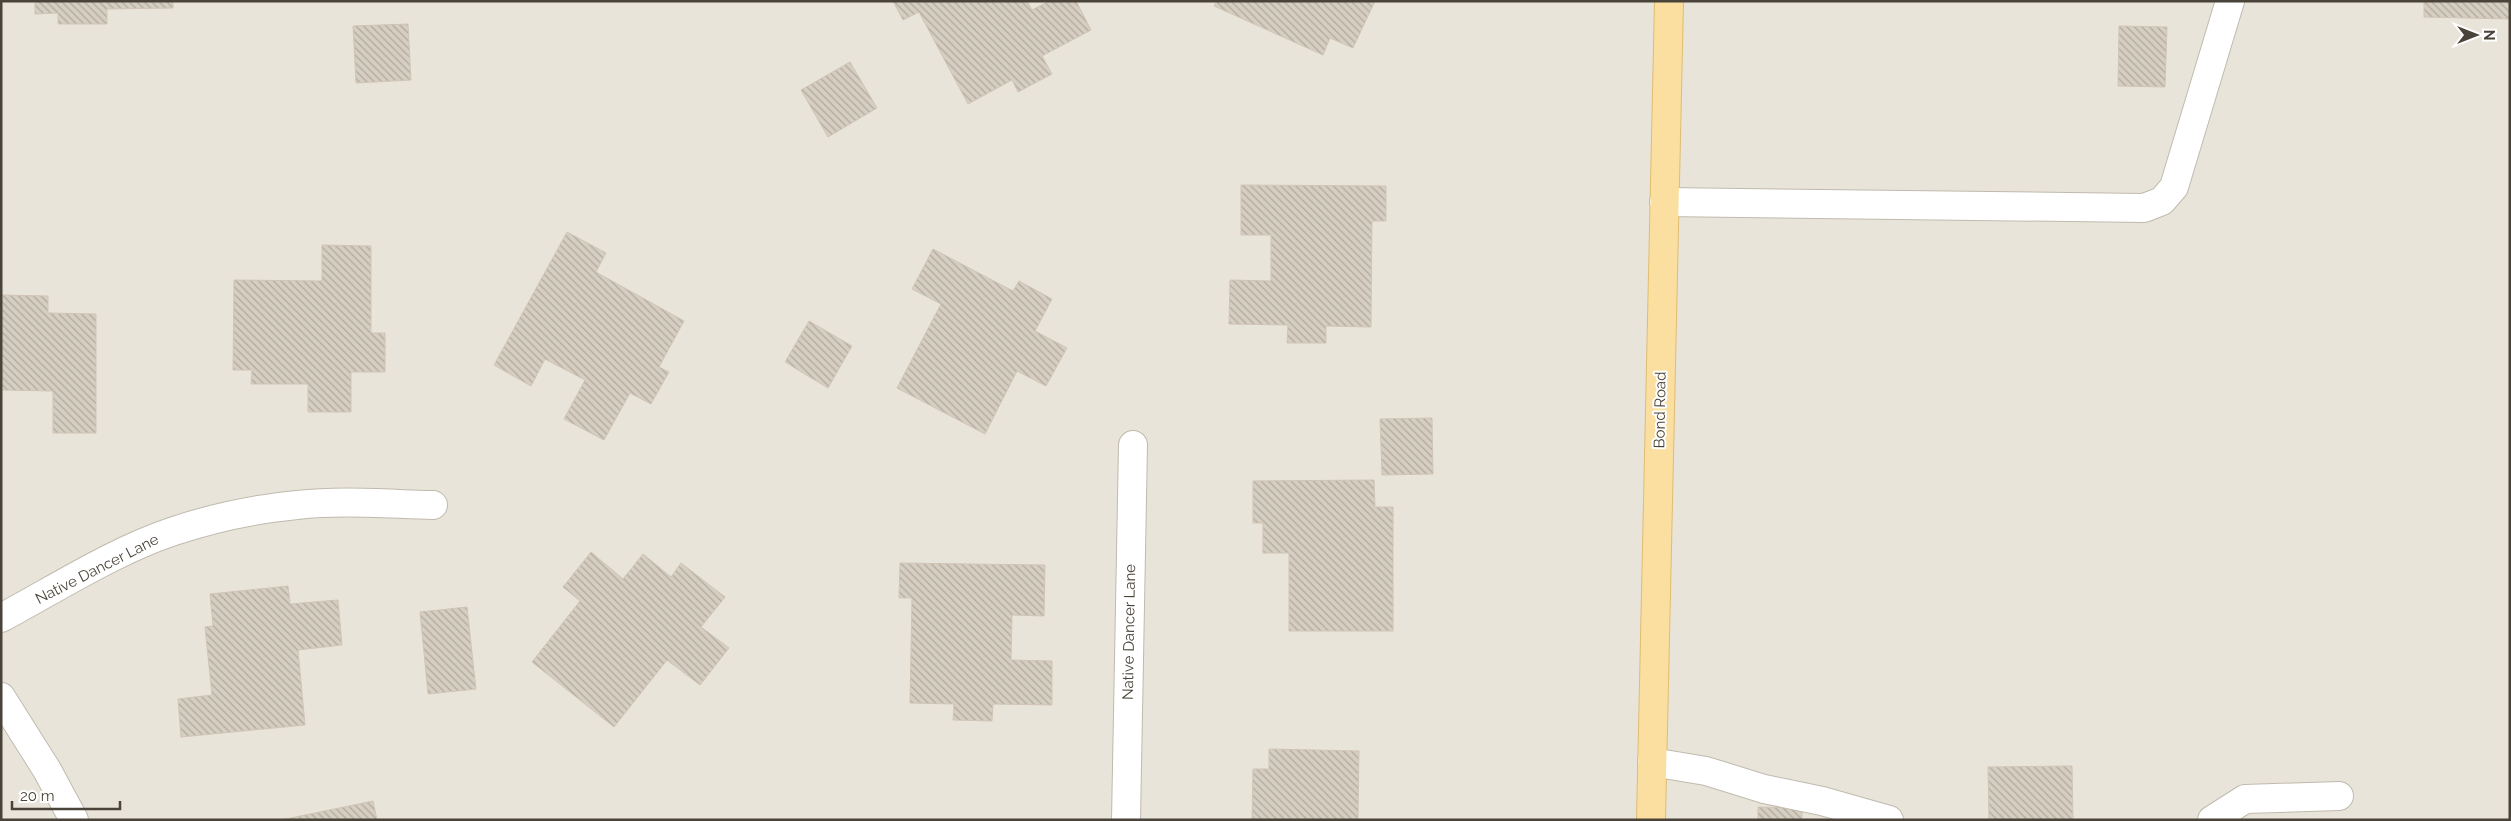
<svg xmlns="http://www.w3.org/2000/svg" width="2511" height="821" viewBox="0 0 2511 821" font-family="Raleway,sans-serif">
<defs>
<pattern id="building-back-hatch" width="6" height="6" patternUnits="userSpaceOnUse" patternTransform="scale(1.25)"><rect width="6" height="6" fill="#d6cec1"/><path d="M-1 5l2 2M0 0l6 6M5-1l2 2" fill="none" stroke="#b0a99e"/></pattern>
</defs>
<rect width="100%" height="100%" fill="#f5f2ec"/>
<rect fill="#e9e4da" x="1" y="1" width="2509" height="819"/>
<g fill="url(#building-back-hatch)" stroke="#d1c5b5">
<polygon points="35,1 173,1 173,8 107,9 107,24 58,24 58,13 35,14"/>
<polygon points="893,1 1027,1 1032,10 1049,1 1076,1 1091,30 1042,56 1052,74 1018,92 1012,80 968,104 919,12 903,20"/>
<polygon points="1217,1 1375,1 1353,48 1330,38 1323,55 1214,6"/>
<polygon points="2424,1 2510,1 2510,19 2424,17"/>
<polygon points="408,24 411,80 356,83 353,26"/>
<polygon points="2119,26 2167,27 2165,87 2118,86"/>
<polygon points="850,62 877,108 828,137 801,90"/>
<polygon points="1241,185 1386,186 1386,221 1372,221 1371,327 1326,326 1326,343 1287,343 1288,325 1229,324 1230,280 1271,281 1271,235 1241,235"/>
<polygon points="567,232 606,253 596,272 684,321 659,367 669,372 651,404 630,393 604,440 564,419 585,380 545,359 531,386 494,365"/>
<polygon points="322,245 371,246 371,333 385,333 385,372 351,372 351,412 308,412 308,384 251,384 252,370 233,370 234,280 322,281"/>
<polygon points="933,249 1013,291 1019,281 1052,299 1035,331 1067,348 1046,386 1017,371 985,434 897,388 941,304 912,289"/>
<polygon points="1,295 48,296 48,313 96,314 96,433 53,433 53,391 1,390"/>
<polygon points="809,321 852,346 828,388 785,362"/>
<polygon points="1432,418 1433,474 1382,475 1380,419"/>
<polygon points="1374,480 1375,507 1393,507 1393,631 1289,631 1289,553 1263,553 1263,523 1253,523 1253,481"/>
<polygon points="591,552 623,579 643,554 671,577 681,563 725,597 701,627 729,648 700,685 667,660 614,727 532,662 580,601 563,587"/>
<polygon points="900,563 1045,565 1044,616 1012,615 1011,660 1052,661 1052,705 993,704 992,721 953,720 954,704 910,703 912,598 899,598"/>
<polygon points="288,586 290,604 338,600 342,645 298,650 305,725 181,737 178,699 212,695 205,627 213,626 210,594"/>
<polygon points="467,607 476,689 428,694 420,612"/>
<polygon points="1269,749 1359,751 1358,820 1252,820 1253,769 1269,769"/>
<polygon points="2072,766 2073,820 1989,820 1988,767"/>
<polygon points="373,801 377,820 281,820"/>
<polygon points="1758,807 1802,808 1802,820 1758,820"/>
</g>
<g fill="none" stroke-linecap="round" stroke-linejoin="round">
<defs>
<g id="minor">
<polyline points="1664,202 2144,208 2162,201 2174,187 2230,1"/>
<path d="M1 618C57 588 114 551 174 531 213 518 255 509 297 505 342 500 388 504 433 505"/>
<polyline points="1,697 47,770 74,820"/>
<polyline points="1652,762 1706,771 1764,789 1822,801 1889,820"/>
<polyline points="1126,820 1133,445"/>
<polyline points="2212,820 2245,799 2339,796"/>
</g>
<polyline id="major" points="1651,820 1669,1"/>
</defs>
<use href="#minor" stroke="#c0baae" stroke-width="30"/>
<use href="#major" stroke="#dfbc70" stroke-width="30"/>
<use href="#minor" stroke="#fff" stroke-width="28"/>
<use href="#major" stroke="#fadfa0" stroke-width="28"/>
</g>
<g text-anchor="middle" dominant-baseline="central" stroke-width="4" stroke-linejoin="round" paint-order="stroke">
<g font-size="15" fill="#494339" stroke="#fff">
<text transform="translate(1660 410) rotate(-89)">Bond Road</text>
<text transform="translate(97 569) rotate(-27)">Native Dancer Lane</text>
<text transform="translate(1129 632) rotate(-89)">Native Dancer Lane</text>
</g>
</g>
<rect width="2511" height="821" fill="none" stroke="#494339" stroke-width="5"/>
<g transform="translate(2476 35) rotate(90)" stroke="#ffffff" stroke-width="4" paint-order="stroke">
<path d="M0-4L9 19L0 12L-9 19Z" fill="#494339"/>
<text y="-8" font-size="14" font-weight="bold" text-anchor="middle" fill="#494339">N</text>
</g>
<path d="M12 801v8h108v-8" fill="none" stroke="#494339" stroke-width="2.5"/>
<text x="20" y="801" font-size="15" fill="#494339" stroke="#ffffff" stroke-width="4" paint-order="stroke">20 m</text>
</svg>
